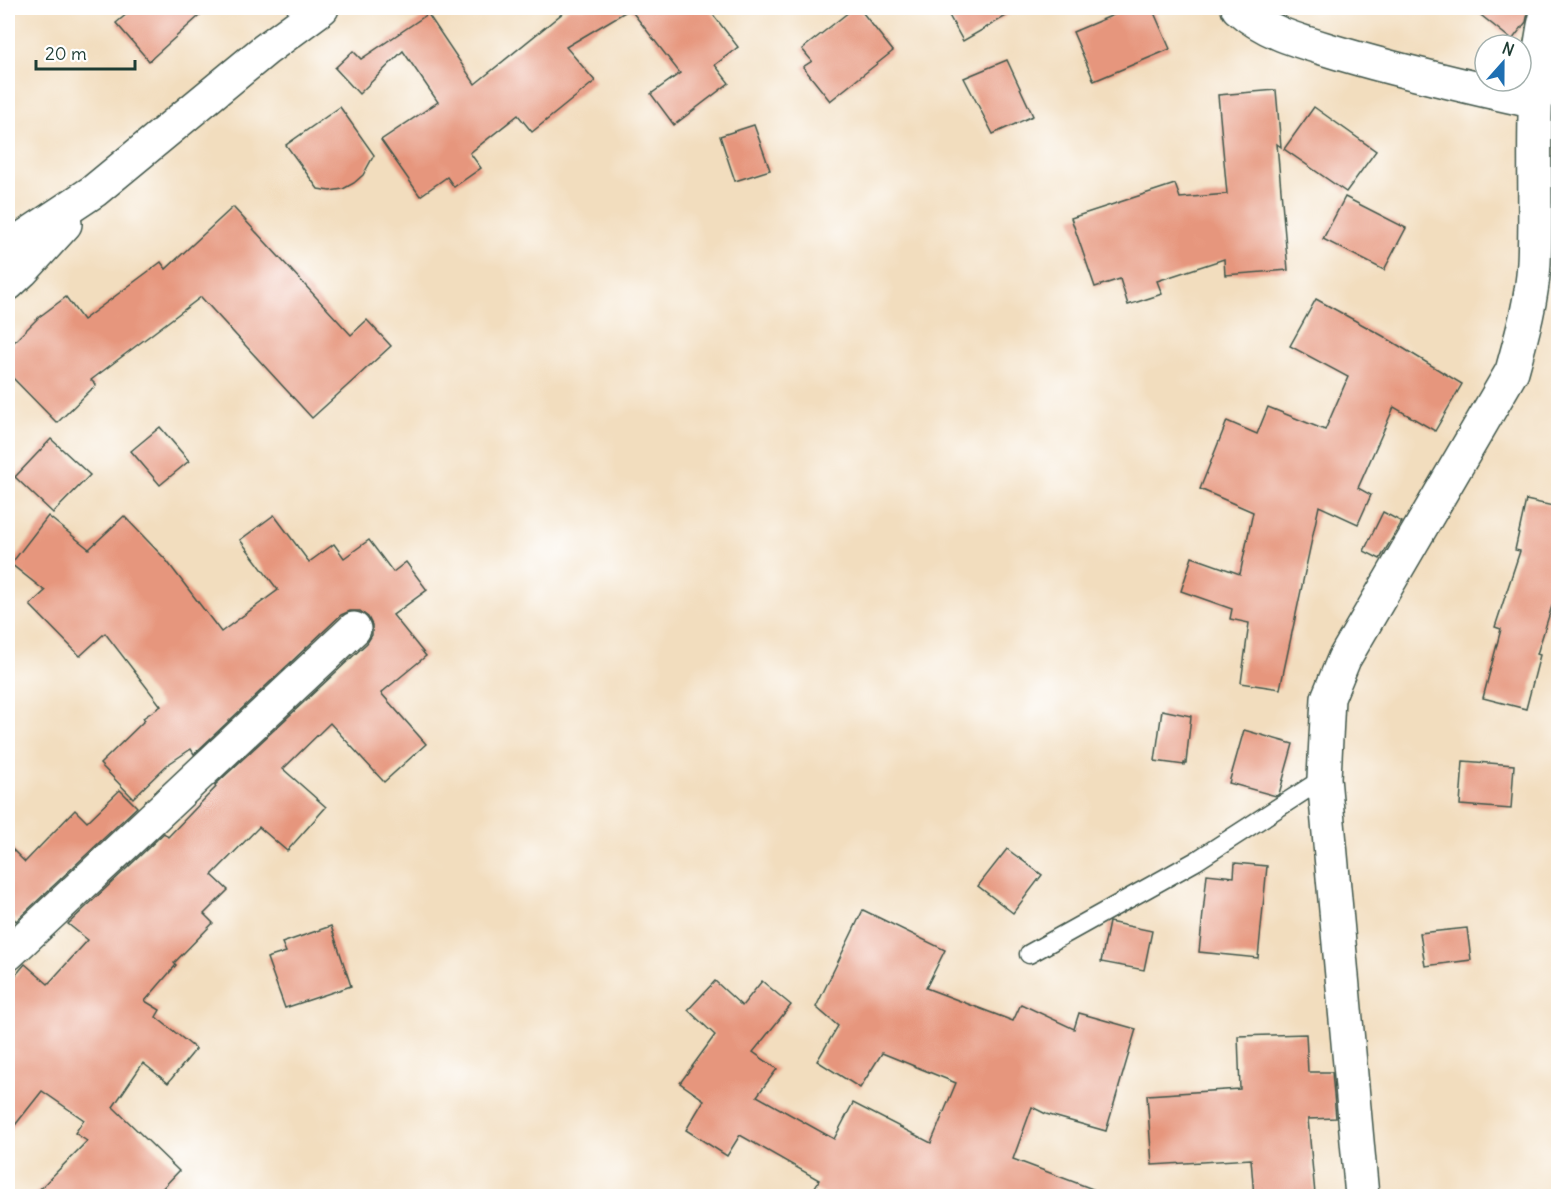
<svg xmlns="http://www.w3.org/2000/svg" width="1566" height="1204" viewBox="0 0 1566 1204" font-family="Delius,sans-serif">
<rect width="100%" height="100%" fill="#fff"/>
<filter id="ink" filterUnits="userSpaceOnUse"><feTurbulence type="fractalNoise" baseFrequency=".0167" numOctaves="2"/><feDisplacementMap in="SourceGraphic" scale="12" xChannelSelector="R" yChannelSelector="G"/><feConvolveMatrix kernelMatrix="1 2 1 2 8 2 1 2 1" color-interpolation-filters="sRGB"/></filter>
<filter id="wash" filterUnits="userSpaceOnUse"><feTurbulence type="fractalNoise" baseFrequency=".008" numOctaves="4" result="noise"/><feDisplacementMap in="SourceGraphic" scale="24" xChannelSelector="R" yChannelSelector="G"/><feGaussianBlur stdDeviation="1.35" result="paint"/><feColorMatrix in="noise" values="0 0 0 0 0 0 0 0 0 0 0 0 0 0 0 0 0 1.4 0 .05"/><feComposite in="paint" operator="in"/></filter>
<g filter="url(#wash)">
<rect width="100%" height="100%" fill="#f2ddbe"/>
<g id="blocks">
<g fill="#e6967d">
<polygon points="134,8 208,8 149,61 116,23"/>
<polygon points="569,8 708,8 738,47 715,65 729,83 674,125 651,94 680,73 630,9 566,47 595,81 532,132 518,115 470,153 481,168 454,187 447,177 420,196 381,140 438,102 403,51 359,94 335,68 353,51 361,59 428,14 475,84"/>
<polygon points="854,8 859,8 893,51 830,101 803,67 812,61 802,49"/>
<polygon points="945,8 1020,8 963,41"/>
<polygon points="1130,8 1152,8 1170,49 1094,81 1073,32"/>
<polygon points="1472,8 1529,8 1526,22 1512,40"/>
<polygon points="1007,60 1033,116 993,134 964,78"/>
<polygon points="1276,90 1281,147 1277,144 1288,270 1225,275 1224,259 1157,281 1162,294 1128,305 1120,279 1095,287 1071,218 1175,184 1180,198 1227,194 1218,95"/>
<polygon points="340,107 374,155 363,175 354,183 343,189 330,191 318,189 286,145"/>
<polygon points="1314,107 1376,151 1346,192 1284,149"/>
<polygon points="754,125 770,170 735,181 720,136"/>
<polygon points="1345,197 1406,228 1384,270 1323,239"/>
<polygon points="233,207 351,335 367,320 391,346 312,418 201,297 91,380 96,385 57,423 8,373 8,348 39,317 66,297 83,320 161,262 166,269"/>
<polygon points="1316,299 1383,336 1462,384 1435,431 1394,407 1358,488 1371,495 1358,524 1319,506 1280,689 1241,683 1249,623 1230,619 1232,609 1181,591 1192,557 1240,574 1253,512 1200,489 1227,421 1257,434 1268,407 1325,430 1348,377 1290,346"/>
<polygon points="160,427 189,461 160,485 131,451"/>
<polygon points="51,439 90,475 53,513 15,477"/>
<polygon points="1526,500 1558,507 1558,587 1537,654 1540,655 1526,709 1483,698 1501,629 1495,627 1520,551 1515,550"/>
<polygon points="1383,512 1402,522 1380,559 1364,551"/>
<polygon points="274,515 309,562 334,544 344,558 369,540 393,572 406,562 427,590 393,615 426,656 381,693 426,744 384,782 330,723 283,769 326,807 287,851 259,827 212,875 228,890 204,914 213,923 174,963 176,965 145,1001 160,1010 156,1017 196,1049 168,1083 143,1063 113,1107 179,1171 154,1197 32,1197 87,1141 75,1133 84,1120 42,1091 8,1134 8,984 25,964 48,984 88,940 68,924 164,833 168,837 216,787 215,785 367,643 372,635 372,625 368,617 360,611 350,611 341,615 194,754 191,749 167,765 133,798 100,764 145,720 143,718 161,706 105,633 80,656 30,605 45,591 11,564 48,516 89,549 124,516 166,560 221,632 278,590 240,540"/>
<polygon points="1162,710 1191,716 1186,763 1184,763 1184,765 1155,761"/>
<polygon points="1244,730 1293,744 1279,794 1276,796 1229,783"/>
<polygon points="1463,761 1514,765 1511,809 1460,805"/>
<polygon points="120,790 137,807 16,921 8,912 8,845 25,862 75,810 87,822"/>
<polygon points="1007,849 1042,875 1013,913 978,886"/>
<polygon points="1235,863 1267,866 1258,958 1199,952 1207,874 1234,877"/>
<polygon points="863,910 945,950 926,988 1013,1021 1021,1004 1074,1029 1079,1013 1136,1029 1106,1131 1046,1114 1032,1107 1013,1159 1106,1194 1106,1197 829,1197 814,1189 819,1180 740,1135 727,1156 686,1130 704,1100 680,1083 715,1035 688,1010 715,981 742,1006 762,981 791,1005 753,1052 777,1069 757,1096 834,1139 853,1103 931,1143 956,1083 882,1053 860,1088 817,1061 838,1026 816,1007"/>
<polygon points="1109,922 1152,931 1144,970 1101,962"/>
<polygon points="331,926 351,986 285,1008 267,958 286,952 282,943"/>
<polygon points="1467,928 1471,960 1425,966 1420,933"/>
<polygon points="1306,1034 1308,1072 1332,1072 1336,1118 1308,1119 1315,1194 1254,1197 1251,1159 1152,1165 1147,1095 1240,1089 1238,1036"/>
</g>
</g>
</g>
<g filter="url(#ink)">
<use href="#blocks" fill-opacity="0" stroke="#3f5549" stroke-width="1.5"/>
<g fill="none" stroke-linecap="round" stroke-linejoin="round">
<defs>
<polyline id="lane" points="1029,954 1196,861 1324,778"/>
<g id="street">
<path d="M1238 8C1269 35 1304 42 1342 54 1406 73 1470 87 1535 102"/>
<polyline points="8,954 354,629"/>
<path d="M1362 1196 1324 778 1328 698 1344 659 1512 371C1522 335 1532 300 1534 263 1538 178 1527 91 1548 8"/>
</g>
<g id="primary">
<polyline points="8,248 94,191 265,50 322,8"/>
<polyline points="8,284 22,271 65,224"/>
</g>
</defs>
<use href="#lane" stroke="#3f5549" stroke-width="21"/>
<use href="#street" stroke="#3f5549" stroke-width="36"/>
<use href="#primary" stroke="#3f5549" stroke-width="36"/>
<use href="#lane" stroke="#fff" stroke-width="18"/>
<use href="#street" stroke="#fff" stroke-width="33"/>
<use href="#primary" stroke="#fff" stroke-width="33"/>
</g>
</g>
<rect width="1566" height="1204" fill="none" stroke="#fff" stroke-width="30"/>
<g transform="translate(1503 63) rotate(21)"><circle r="28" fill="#ffffff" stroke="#a5b1ae" stroke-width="1.5"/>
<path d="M0-4.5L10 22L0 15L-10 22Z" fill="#1f6fb2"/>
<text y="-9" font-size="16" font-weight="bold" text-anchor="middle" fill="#1f3d34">N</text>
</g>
<path d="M36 60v9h99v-9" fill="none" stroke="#1f3d34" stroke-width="3"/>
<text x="45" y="60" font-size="18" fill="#1f3d34" stroke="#ffffff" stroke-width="4.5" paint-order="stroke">20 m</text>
</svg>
